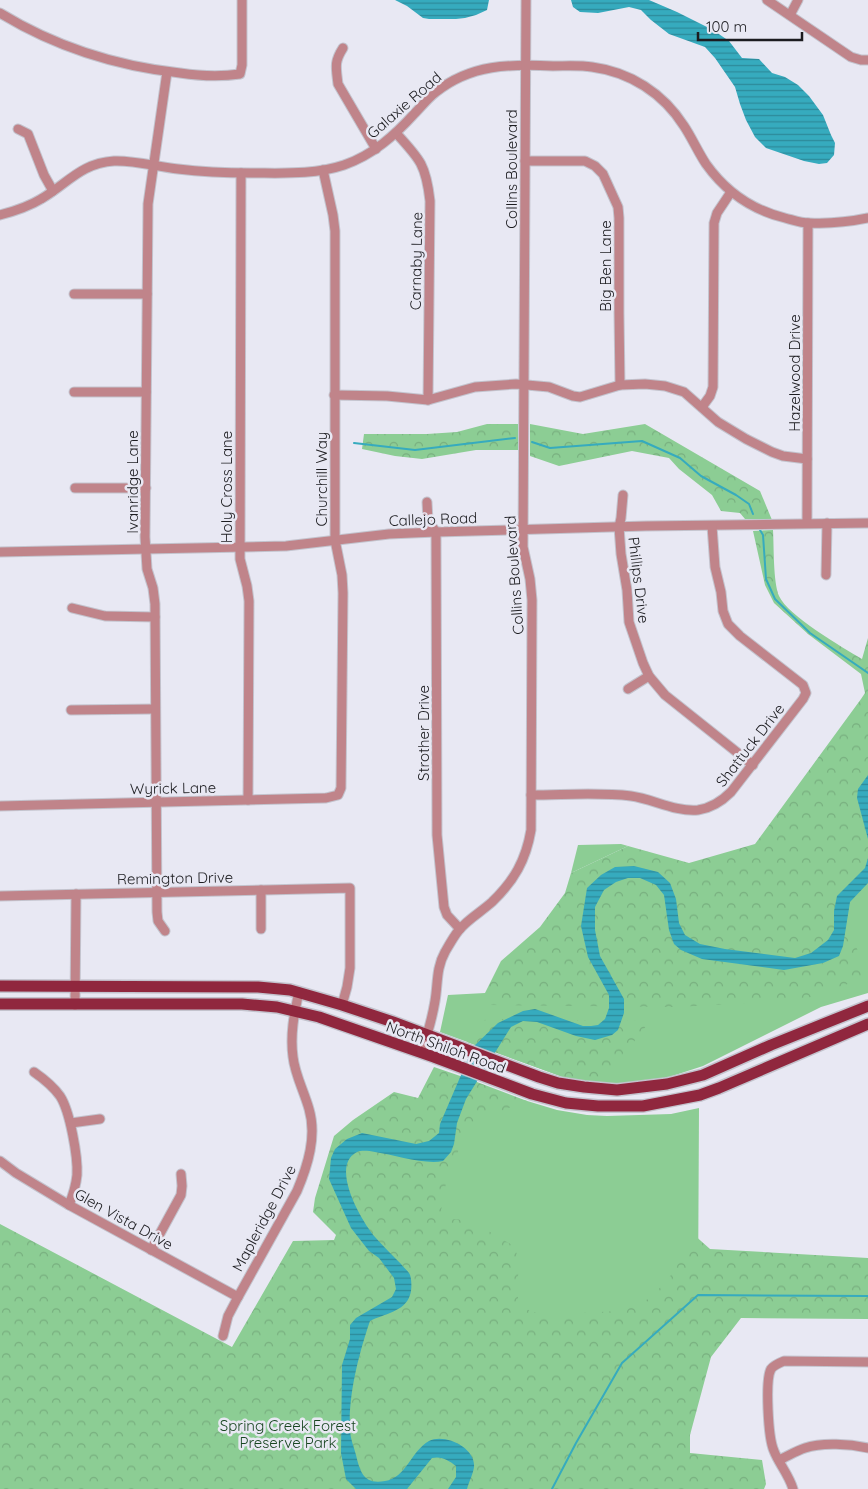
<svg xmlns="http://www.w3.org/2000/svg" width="868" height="1489" viewBox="0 0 868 1489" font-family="Quicksand,sans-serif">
<defs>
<pattern id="forest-crowns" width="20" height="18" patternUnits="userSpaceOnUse" patternTransform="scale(1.25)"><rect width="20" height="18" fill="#8ccd94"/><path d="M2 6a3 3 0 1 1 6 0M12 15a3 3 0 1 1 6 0" fill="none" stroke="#78af7f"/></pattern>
<pattern id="water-rules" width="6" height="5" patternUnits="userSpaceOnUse" patternTransform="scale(1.25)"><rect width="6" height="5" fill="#36abbe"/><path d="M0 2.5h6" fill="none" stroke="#2d8a9a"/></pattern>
</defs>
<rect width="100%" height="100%" fill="#e8e8f3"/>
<g fill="#8ccd94">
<polygon points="621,844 628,846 571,873 578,845"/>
<polygon points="868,876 868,993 821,1007 703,1066 663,1079 615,1086 563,1077 440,1032 448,995 485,993 841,907"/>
<polygon points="456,1100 524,1100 557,1110 587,1115 607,1116 671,1114 699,1108 698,1295 219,1489 343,1394"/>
</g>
<g fill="url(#forest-crowns)">
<polygon points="487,424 518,424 518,450 476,450 422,459 395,456 362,449 364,434 427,434 457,432"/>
<polygon points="530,424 583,434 645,424 760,491 772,520 745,519 740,513 721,511 712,495 679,469 669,458 632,451 559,466 530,456"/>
<path d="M773 530C774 546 773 582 779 596 788 616 842 647 862 659L868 638V876L841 907 867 975 862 979 805 999 758 1003 674 1007 489 1005 485 993 501 961 540 927 565 893 571 873 628 846 689 863 755 844 861 699 865 693 861 674 808 634 774 603 765 585 753 531Z"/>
<polygon points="496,1019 650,1021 601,1084 563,1077 467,1042 484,1020"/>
<polygon points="434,1067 469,1079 527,1101 482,1118 462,1141 446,1183 441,1211 445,1219 472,1220 493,1234 514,1246 520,1263 518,1276 518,1306 542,1315 618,1311 651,1298 671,1275 689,1243 692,1233 710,1249 868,1258 868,1319 741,1318 711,1357 690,1435 690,1453 762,1460 766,1484 764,1489 0,1489 0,1224 232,1347 293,1241 334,1240 336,1235 313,1212 315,1198 334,1136 353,1120 394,1092 418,1098"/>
</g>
<g fill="url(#water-rules)">
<polygon points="395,0 489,0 487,10 476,15 465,18 456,19 429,19 423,18 407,6"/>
<polygon points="571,0 649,0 677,12 713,30 729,41 742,58 759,59 772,73 785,77 798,85 809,96 823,115 831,135 835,143 834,155 827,163 819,164 804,161 766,148 755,137 746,120 740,104 735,87 715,58 705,47 669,34 651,20 641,10 629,7 598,13 580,12 573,7"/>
<polygon points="868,775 868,839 857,798 858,789"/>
<path d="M868 858V883L850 902 843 946 839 956 823 963 784 970 702 959 681 950 674 944 669 930 664 895 656 885 640 878H628L616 882 604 890 595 907V930L600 956 624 999V1013L618 1030 612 1035 595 1040 576 1036 537 1022 523 1021 511 1027 466 1099 457 1123 454 1144 451 1152 443 1161C425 1165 395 1155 375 1152 369 1151 362 1150 357 1152 329 1166 362 1222 375 1237 383 1246 392 1255 401 1264 403 1267 407 1270 409 1273 412 1277 412 1290 410 1295 405 1312 383 1314 370 1321 359 1353 348 1396 350 1429 350 1438 354 1447 356 1455 360 1472 364 1485 385 1481 406 1478 411 1451 429 1441 445 1433 476 1448 474 1467 473 1474 469 1482 467 1489H448L456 1477V1466C448 1460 442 1456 432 1458L407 1489H356L346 1479 341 1453 342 1365 350 1339V1325L356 1318 392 1297 396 1289 394 1278 379 1258 369 1251 351 1228 329 1179 331 1158 335 1149 347 1139 362 1133 416 1144 429 1141 439 1133 440 1124 473 1047 498 1023 523 1011 535 1009 541 1011 583 1026H591L598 1025 605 1019 609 1008V995L588 957 581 926 587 888 601 875 615 867 634 866 658 872 670 883 676 899 679 923 685 935 700 944 725 949 795 958 811 953 828 940 834 930V911L837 896 865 868Z"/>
</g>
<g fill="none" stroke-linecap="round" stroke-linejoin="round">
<g stroke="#36abbe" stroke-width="2">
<polyline points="532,442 550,448 642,441 680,458 701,476 736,495 749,504 753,514"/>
<polyline points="354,443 415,450 515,438"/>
<polyline points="760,530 763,535 766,579 775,599 810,633 868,673"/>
<polyline points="552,1489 576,1443 622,1363 698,1295 868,1296"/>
</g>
<defs>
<g id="minor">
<polyline points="767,0 851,57 861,60 868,60"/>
<path d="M0 13C54 46 117 66 180 73 200 76 220 77 240 74L242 65V0"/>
<polyline points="790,15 798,0"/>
<path d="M343 48C334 62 336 67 338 84L376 149"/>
<polyline points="18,129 28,134 44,175 53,191"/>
<path d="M396 133C420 159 426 165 430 201L428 400"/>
<polyline points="525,161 585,161 595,166 603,174 618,207 619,218 619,313 620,385"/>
<polyline points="241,173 240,559 247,586 249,601 248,800"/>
<path d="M0 215C15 211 28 207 41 199 67 184 81 163 114 161 134 160 158 167 178 169 202 172 227 173 251 173 283 173 314 175 344 165 373 155 395 135 415 113 422 106 428 98 436 92 471 64 510 64 553 66 566 66 579 65 592 67 630 72 663 93 684 126 692 138 698 152 706 164 726 192 752 210 785 218 793 220 801 223 809 223 829 224 849 222 868 218"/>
<polyline points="74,294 147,294"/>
<polyline points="74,392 146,392"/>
<polyline points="334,395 387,396 428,400 475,387 516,384 549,387 573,396 580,397 620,385 645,384 665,386 684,392 718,422 746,439 772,452 783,456 807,459"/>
<polyline points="702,407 710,396 713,387 714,223 717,213 731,192"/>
<polyline points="75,488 146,488"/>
<polyline points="623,495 621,518 619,527 621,554 627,590 629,622 643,663 649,676 665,695 753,765"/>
<polyline points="427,502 428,521 436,532 437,835 444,907 447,915 460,929"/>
<polyline points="807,523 808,223"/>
<polyline points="0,552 286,546 389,534 436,532 646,526 868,523"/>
<polyline points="826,575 827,523"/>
<polyline points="72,608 105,616 155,617"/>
<polyline points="628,689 649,676"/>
<polyline points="71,710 155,709"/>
<path d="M531 795C564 795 598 792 631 796 653 799 675 812 698 810 712 808 722 801 731 792L803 699 806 693 803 685 740 636 728 624 723 611 721 592 715 567 712 526"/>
<polyline points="0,806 326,798 338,795 341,788 343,593 342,575 335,540 335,231 333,215 323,170"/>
<polyline points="261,890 261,929"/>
<polyline points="0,896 350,888 350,968 347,987 342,1005"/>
<polyline points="165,931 158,921 157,912 155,604 153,588 147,569 145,537 148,204 167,72"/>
<polyline points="75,1005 76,894"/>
<path d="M421 1053C427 1036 432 1019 435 1001 438 984 436 968 445 952 449 945 454 936 459 930 468 919 481 912 492 902 514 881 526 860 531 830L532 600 530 579 523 547 526 0"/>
<path d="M34 1072C44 1079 53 1086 60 1096 70 1111 78 1157 77 1175 76 1185 73 1195 69 1205"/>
<polyline points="71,1123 100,1119"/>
<polyline points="0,1161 16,1173 69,1205 238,1297"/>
<polyline points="151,1250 181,1195 182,1186 181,1174"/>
<path d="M223 1336 228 1316 238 1297 297 1191C308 1165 317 1136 309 1109 304 1091 295 1075 293 1057 290 1035 294 1014 299 992"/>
<path d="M779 1460C788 1456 796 1451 805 1448 822 1442 850 1444 868 1448"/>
<path d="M793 1489C789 1475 779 1464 774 1451 768 1438 765 1380 771 1369 774 1365 779 1363 784 1361L868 1362"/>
</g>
<g id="major">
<polyline points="0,986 258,987 290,990 342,1005 393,1022 539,1077 558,1083 584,1087 617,1090 667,1084 703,1075 771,1045 868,1006"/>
<polyline points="0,1004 242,1004 277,1007 319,1017 434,1057 532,1094 566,1103 598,1106 643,1106 700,1095 719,1088 868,1024"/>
</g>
</defs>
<use href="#minor" stroke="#c3c3cd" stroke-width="11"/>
<use href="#major" stroke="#c3c3cd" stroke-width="14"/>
<use href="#minor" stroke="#c0848a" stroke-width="9"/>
<use href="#major" stroke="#90273e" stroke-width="11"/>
</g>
<g text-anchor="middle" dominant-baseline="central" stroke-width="5" stroke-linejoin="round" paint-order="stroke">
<g font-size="15" fill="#1c1c20" stroke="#e8e8f3">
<text transform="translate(404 105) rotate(-41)">Galaxie Road</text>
<text transform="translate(511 169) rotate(-90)">Collins Boulevard</text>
<text transform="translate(416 261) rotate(-89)">Carnaby Lane</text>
<text transform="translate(605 266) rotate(-90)">Big Ben Lane</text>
<text transform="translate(794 373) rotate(-90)">Hazelwood Drive</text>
<text transform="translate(321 479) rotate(-90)">Churchill Way</text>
<text transform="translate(132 482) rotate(-90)">Ivanridge Lane</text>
<text transform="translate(226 487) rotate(-90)">Holy Cross Lane</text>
<text transform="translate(433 519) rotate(-2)">Callejo Road</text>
<text transform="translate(514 575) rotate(-94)">Collins Boulevard</text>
<text transform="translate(639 580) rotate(83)">Phillips Drive</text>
<text transform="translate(423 733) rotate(-90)">Strother Drive</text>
<text transform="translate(750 745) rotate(-52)">Shattuck Drive</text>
<text transform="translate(173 788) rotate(-1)">Wyrick Lane</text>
<text transform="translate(175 878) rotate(-1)">Remington Drive</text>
<text transform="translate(446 1047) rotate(20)">North Shiloh Road</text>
<text transform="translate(264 1218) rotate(-62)">Mapleridge Drive</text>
<text transform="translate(124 1219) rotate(29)">Glen Vista Drive</text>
</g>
<g font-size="15" fill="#184621" stroke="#e8e8f3">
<text x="288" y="1425">Spring Creek Forest<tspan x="288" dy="17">Preserve Park</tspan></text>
</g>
</g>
<path d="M698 32v8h104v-8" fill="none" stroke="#1c1c20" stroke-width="2.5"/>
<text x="706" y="32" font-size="15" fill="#1c1c20" stroke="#e8e8f3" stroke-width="4" paint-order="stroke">100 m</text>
</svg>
